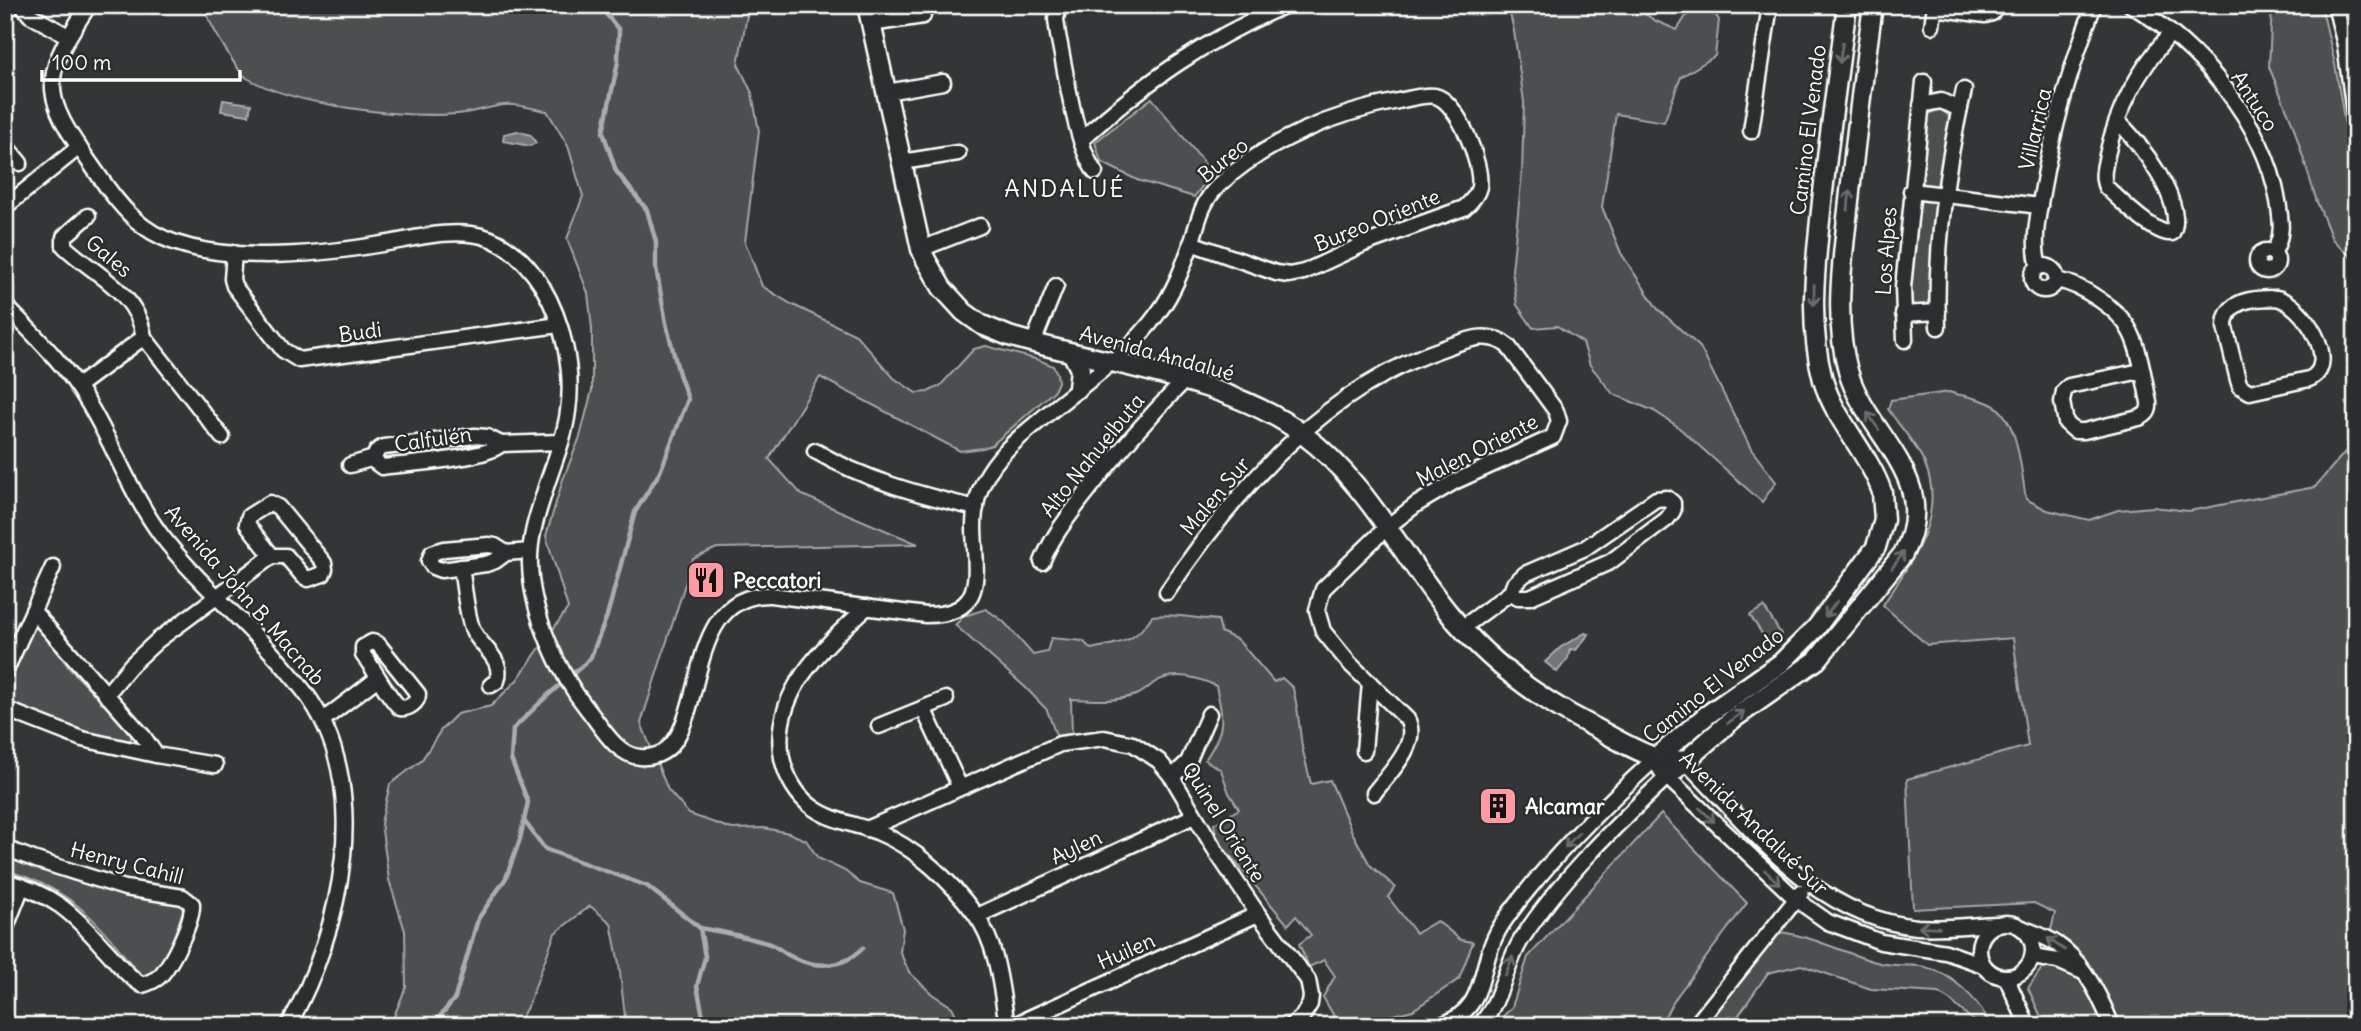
<svg xmlns="http://www.w3.org/2000/svg" width="2361" height="1031" viewBox="0 0 2361 1031" font-family="Delius,sans-serif">
<rect width="100%" height="100%" fill="#333536"/>
<filter id="ink" filterUnits="userSpaceOnUse"><feTurbulence type="fractalNoise" baseFrequency=".0143" numOctaves="2"/><feDisplacementMap in="SourceGraphic" scale="14" xChannelSelector="R" yChannelSelector="G"/><feConvolveMatrix kernelMatrix="1 2 1 2 8 2 1 2 1" color-interpolation-filters="sRGB"/></filter>
<g filter="url(#ink)">
<g fill="#4c4f50" stroke="#a6a7a8" stroke-width="2">
<path d="M203 5H749L738 64 752 93 759 131 745 242 762 286 791 304 856 335 894 378 916 393 928 392 940 386 974 349 986 346 1039 360 1053 366 1057 373 1058 382 1054 391 992 445 983 448 960 451 820 377 769 459 802 495 918 544 717 548 693 559 641 723 668 790 689 814 732 829 764 828 789 833 806 840 818 858 845 871 860 883 893 893 903 929 900 952 909 972 932 994 952 1007 962 1026H626L619 964 611 923 590 906 555 933 529 1003 517 1026H390L406 987 405 931 389 880 381 823 390 784 421 761 441 730 457 714 491 706 517 680 568 608 546 536 563 479 580 437 592 390V329L588 293 567 239 583 196 568 146 547 111C533 109 517 103 504 105 488 107 473 113 457 114 401 118 295 106 247 78 236 71 207 19 203 5Z"/>
<polygon points="1508,5 1631,5 1656,21 1677,30 1691,8 1709,5 1719,20 1715,56 1681,77 1664,122 1616,114 1602,207 1621,253 1657,308 1700,347 1751,449 1776,482 1762,502 1677,426 1654,411 1613,394 1590,365 1583,343 1557,326 1533,328 1517,305 1512,270 1522,174 1524,102 1514,31"/>
<polygon points="2272,5 2321,5 2335,64 2351,162 2356,175 2356,262 2332,239 2317,202 2292,122 2269,67"/>
<polygon points="1152,98 1212,173 1194,197 1137,180 1101,162 1095,142"/>
<polygon points="1940,109 1948,115 1951,122 1931,296 1925,306 1919,307 1910,302 1909,296 1926,115"/>
<path d="M1949 392C1962 396 1979 398 1991 404 2019 417 2021 472 2026 499L2047 510 2089 520 2118 510 2153 507 2189 511 2315 487 2356 439V1026H2045L2028 988 2042 968 2055 913 2034 903 1913 909 1907 779 2028 746 2013 638 1927 645 1883 605C1910 562 1947 518 1925 464 1917 445 1900 427 1888 409L1891 400Z"/>
<polygon points="1764,607 1781,634 1768,643 1750,615"/>
<path d="M986 609 1004 622 1033 655 1047 652 1051 638 1083 641 1091 649C1121 642 1134 644 1152 616 1175 613 1195 619 1218 620L1221 632 1238 640 1274 682 1282 678 1293 688 1297 707 1302 747 1311 784 1330 780 1352 832 1370 865 1395 887 1388 897 1416 933 1437 921 1461 940 1473 942 1459 979 1413 1010 1356 1024 1339 1025 1323 997 1335 976 1324 960 1309 967 1299 944 1311 935 1296 916 1288 925 1217 840 1214 824 1239 809 1229 793 1221 770 1205 760C1225 730 1224 721 1216 686 1197 677 1174 670 1154 683 1148 687 1143 693 1136 695 1115 702 1092 700 1071 699L1072 735 1057 738 1047 710 1025 687 955 625 964 616Z"/>
<polygon points="35,628 41,629 70,669 131,731 131,739 128,742 86,735 5,703 5,682"/>
<polygon points="1661,814 1747,903 1677,996 1659,1026 1494,1026 1512,1007 1528,957"/>
<path d="M5 856 71 880 125 895 180 904 183 910C177 929 165 969 146 976L139 974C98 921 72 889 5 870Z"/>
<path d="M1779 932C1813 936 1844 953 1876 962 1892 967 1909 964 1925 967 1952 973 1980 1001 1991 1026H1979L1951 1001 1938 993 1871 989 1801 965 1768 973 1731 1026H1708L1743 974Z"/>
</g>
<g fill="#737576" stroke="#abacad" stroke-width="2">
<polygon points="223,100 251,104 249,115 221,111"/>
<polygon points="517,131 531,135 536,143 530,146 503,141 504,134"/>
<polygon points="1585,633 1589,634 1576,650 1570,649 1568,658 1557,672 1545,662 1561,647"/>
</g>
<g fill="none" stroke-linecap="round" stroke-linejoin="round">
<g stroke="#abacad" stroke-width="4.5">
<polyline points="525,822 545,849 647,886 700,928 705,957 697,986 705,1026"/>
<path d="M700 928C724 932 747 937 770 944 777 947 782 951 788 955 814 969 843 969 863 948"/>
<polyline points="432,1026 455,998 478,919 506,878 520,839 528,802 511,759 513,729 547,696 590,659 607,616 635,512 660,472 688,399 679,374 666,323 656,268 656,242 647,210 616,171 603,132 618,62 619,30 602,9 593,5"/>
</g>
<defs>
<g id="minor">
<polyline points="22,5 30,15 68,36"/>
<path d="M89 5C47 68 37 89 83 153 101 178 118 207 143 226 198 268 318 255 382 244 414 239 450 228 482 236 508 243 528 264 542 286 563 321 574 370 568 411 565 437 554 462 546 487 538 513 529 537 530 564 531 612 558 673 588 710 601 726 616 755 640 757 717 763 671 592 771 595L926 615C988 615 975 572 974 528 974 512 977 495 984 481 997 454 1022 435 1045 416 1083 384 1129 354 1158 313 1174 292 1183 267 1192 242 1198 221 1202 201 1219 185 1266 141 1335 113 1398 101 1410 99 1424 94 1435 96 1458 101 1483 165 1479 187 1477 196 1471 202 1464 208L1364 244 1304 272 1289 275 1276 273 1191 243"/>
<path d="M1059 5 1056 19 1058 35C1066 72 1075 143 1095 172"/>
<path d="M2131 5C2200 46 2264 121 2278 201 2281 220 2284 236 2273 253"/>
<polyline points="2335,5 2345,45 2356,128"/>
<polyline points="1935,8 1985,15 1992,13 1997,5"/>
<polyline points="871,24 923,16"/>
<polyline points="1932,26 1935,5"/>
<polyline points="887,92 943,82"/>
<polyline points="1921,105 1941,101 1960,109"/>
<path d="M2117 121C2138 139 2188 206 2172 233 2154 235 2120 200 2106 187 2101 176 2105 166 2107 155 2117 108 2139 69 2171 33"/>
<polyline points="1751,131 1770,5"/>
<path d="M1081 140C1146 81 1205 40 1286 5"/>
<polyline points="5,145 20,163"/>
<polyline points="902,162 958,153"/>
<polyline points="1911,191 2040,206"/>
<polyline points="5,207 79,147"/>
<path d="M88 216 64 237V246C93 274 137 291 144 337L222 437"/>
<polyline points="921,249 980,226"/>
<circle cx="2267" cy="261" r="10"/>
<polyline points="234,253 232,279 234,286 283,350 299,360 559,325"/>
<circle cx="2044" cy="278" r="12"/>
<path d="M2039 267C2032 243 2038 216 2042 192 2053 128 2071 66 2094 5"/>
<path d="M2056 280C2081 284 2120 309 2131 333 2141 353 2144 380 2149 402 2150 410 2147 415 2139 418L2084 431H2075L2066 423 2062 402 2064 391 2069 386 2141 371"/>
<path d="M2276 298C2303 302 2342 365 2309 379L2250 392 2240 386 2238 380 2225 327C2225 299 2255 298 2276 298Z"/>
<path d="M5 305C34 335 65 364 87 401 114 445 130 493 161 535 204 591 261 634 304 691 375 784 342 931 288 1026"/>
<polyline points="1903,314 1938,312"/>
<path d="M1938 327C1935 248 1946 167 1964 90"/>
<polyline points="1905,340 1903,287 1924,82"/>
<polyline points="1033,343 1056,286"/>
<polyline points="78,386 144,337"/>
<path d="M501 444 487 437 475 436 384 447C376 450 374 455 375 462L382 467C406 464 488 459 501 444L560 442"/>
<path d="M815 451C865 480 920 495 976 508"/>
<polyline points="350,465 374,458"/>
<polyline points="506,553 495,546 489,545 444,549 432,553 429,561 433,567 441,570 486,564 495,561 506,553 530,551"/>
<path d="M1042 562C1051 539 1065 521 1080 501 1112 459 1146 419 1184 381"/>
<path d="M461 567C464 585 466 611 472 628 479 647 505 658 497 681L491 685"/>
<path d="M1167 592C1236 489 1326 387 1447 347 1467 340 1489 330 1508 346L1556 411 1559 421 1553 437 1454 482 1417 504 1387 527 1323 589 1317 610 1323 631 1349 663 1407 719C1421 744 1388 774 1374 793"/>
<path d="M867 607C824 646 770 694 782 758 786 777 797 796 812 807 831 821 855 824 877 832 915 847 951 881 975 914 998 944 1001 989 1007 1026"/>
<polyline points="33,611 143,736 156,755"/>
<polyline points="1462,628 1511,592 1518,597 1530,597 1610,562 1667,519 1673,511 1673,503 1667,498 1656,499 1585,548 1525,574 1514,584 1511,592"/>
<path d="M372 642 378 644 418 694C418 703 408 709 400 708 384 692 377 672 363 655V647Z"/>
<polyline points="5,672 53,567"/>
<polyline points="106,695 131,665 158,640 272,556 286,556 303,576 308,579 323,574 325,569 324,563 278,507 270,503 249,516 247,524 272,556"/>
<polyline points="923,708 960,787"/>
<polyline points="5,709 82,739 156,755 215,765"/>
<polyline points="323,720 378,678"/>
<polyline points="879,726 946,699"/>
<polyline points="1364,751 1370,683"/>
<path d="M1685 761C1753 829 1815 917 1917 927 1944 929 1971 925 1997 924"/>
<polyline points="1172,777 1188,762 1209,714"/>
<polyline points="867,829 1060,744 1104,738 1133,744 1159,761 1172,777 1217,853 1258,914 1308,980 1311,996 1310,1004 1302,1017 1290,1026"/>
<path d="M5 848 36 860 125 888 183 897 192 904C193 921 173 961 161 975 156 980 149 983 142 985 125 975 116 960 103 947 71 911 52 894 5 881"/>
<polyline points="977,916 1194,816"/>
<circle cx="2006" cy="950" r="27"/>
<path d="M2022 928C2034 933 2047 937 2057 944 2083 961 2101 998 2112 1026"/>
<polyline points="5,930 22,886"/>
<polyline points="2032,957 2058,961 2081,971"/>
<polyline points="2006,977 2028,1026"/>
<polyline points="1012,1026 1258,914"/>
<path d="M1439 1026C1490 1008 1476 970 1498 931 1508 913 1523 896 1536 880 1573 836 1614 796 1656 758"/>
<path d="M1479 1026C1502 1001 1504 968 1521 940 1559 881 1616 825 1667 777L1797 900 1828 922 1881 942 1946 952 1983 965"/>
<polyline points="1695,1026 1801,893"/>
</g>
<g id="tertiary">
<path d="M867 5 921 249 926 260 942 288 964 312 982 325 1009 336C1100 364 1228 377 1304 435 1365 481 1400 552 1447 611 1486 659 1537 698 1592 726 1611 736 1638 753 1658 758 1667 760 1676 760 1685 761"/>
<polyline points="1072,353 1080,369 1078,388"/>
<path d="M1656 758 1667 777 1733 719 1817 660 1903 554C1943 478 1866 436 1848 371 1833 317 1843 256 1849 201 1856 136 1864 70 1873 5"/>
<path d="M1656 758 1707 715 1781 663 1816 628 1876 547 1884 520 1882 492C1868 452 1835 421 1823 380 1808 324 1815 267 1821 211 1828 142 1838 74 1847 5"/>
</g>
</defs>
<use href="#minor" stroke="#fff" stroke-width="19"/>
<use href="#tertiary" stroke="#fff" stroke-width="23"/>
<use href="#minor" stroke="#2a2d2e" stroke-width="14"/>
<use href="#tertiary" stroke="#2a2d2e" stroke-width="18"/>
</g>
<defs><path id="oneway-shaft" d="M-6 0H5M1.5-3L5.5 0L1.5 3" fill="none" stroke-width="1.6" stroke-linecap="round" stroke-linejoin="round" transform="scale(1.75)"/></defs>
<g stroke="#6a6c6d">
<use href="#oneway-shaft" transform="translate(1841 53) rotate(98)"/>
<use href="#oneway-shaft" transform="translate(1849 200) rotate(-84)"/>
<use href="#oneway-shaft" transform="translate(1814 295) rotate(91)"/>
<use href="#oneway-shaft" transform="translate(1873 421) rotate(-124)"/>
<use href="#oneway-shaft" transform="translate(1898 560) rotate(-54)"/>
<use href="#oneway-shaft" transform="translate(1831 609) rotate(127)"/>
<use href="#oneway-shaft" transform="translate(1736 717) rotate(-37)"/>
<use href="#oneway-shaft" transform="translate(1707 815) rotate(44)"/>
<use href="#oneway-shaft" transform="translate(1572 840) rotate(133)"/>
<use href="#oneway-shaft" transform="translate(1772 877) rotate(43)"/>
<use href="#oneway-shaft" transform="translate(1929 927) rotate(-178)"/>
<use href="#oneway-shaft" transform="translate(2056 944) rotate(-146)"/>
<use href="#oneway-shaft" transform="translate(1509 966) rotate(-69)"/>
</g>
</g>
<defs>
<symbol id="restaurant-square" viewBox="-11 -11 22 22"><rect x="-9" y="-9" width="18" height="18" rx="4" fill="#ff9aa2" stroke="#2a2d2e"/><path d="M-5-6h1v4h1v-4h1v4h1v-4h1v5L-1.5 .5V6h-2V.5L-5-1ZM5-6V6H3V1.5H1.5Q1.5-4 5-6Z" fill="#111"/></symbol>
<symbol id="building-square" viewBox="-11 -11 22 22"><rect x="-9" y="-9" width="18" height="18" rx="4" fill="#ff9aa2" stroke="#2a2d2e"/><path d="M-4-6H4V6H1V3H-1V6H-4ZM-2.5-4.3h1.7v1.8h-1.7ZM.8-4.3h1.7v1.8H.8ZM-2.5-1h1.7V.8h-1.7ZM.8-1h1.7V.8H.8Z" fill="#111"/></symbol>
</defs>
<g fill-rule="evenodd">
<use href="#restaurant-square" x="684" y="558" width="44" height="44"/>
<use href="#building-square" x="1476" y="784" width="44" height="44"/>
</g>
<g text-anchor="middle" dominant-baseline="central" stroke-width="5" stroke-linejoin="round" paint-order="stroke">
<g font-size="21" fill="#fff" stroke="#2a2d2e">
<text transform="translate(2255 101) rotate(57)">Antuco</text>
<text transform="translate(2035 129) rotate(-77)">Villarrica</text>
<text transform="translate(1808 130) rotate(-83)">Camino El Venado</text>
<text transform="translate(1223 160) rotate(-39)">Bureo</text>
<text transform="translate(1377 220) rotate(-22)">Bureo Oriente</text>
<text transform="translate(1886 251) rotate(-86)">Los Alpes</text>
<text transform="translate(109 256) rotate(40)">Gales</text>
<text transform="translate(360 332) rotate(-8)">Budi</text>
<text transform="translate(1157 353) rotate(15)">Avenida Andalué</text>
<text transform="translate(433 439) rotate(-8)">Calfulén</text>
<text transform="translate(1477 450) rotate(-27)">Malen Oriente</text>
<text transform="translate(1092 455) rotate(-51)">Alto Nahuelbuta</text>
<text transform="translate(1215 496) rotate(-50)">Malen Sur</text>
<text transform="translate(245 595) rotate(49)">Avenida John B. Macnab</text>
<text transform="translate(1713 685) rotate(-38)">Camino El Venado</text>
<text transform="translate(1224 822) rotate(58)">Quinel Oriente</text>
<text transform="translate(1754 823) rotate(44)">Avenida Andalué Sur</text>
<text transform="translate(1076 847) rotate(-25)">Aylen</text>
<text transform="translate(127 863) rotate(14)">Henry Cahill</text>
<text transform="translate(1126 951) rotate(-24)">Huilen</text>
</g>
<g font-size="21" font-weight="bold" fill="#fff" stroke="#2a2d2e" text-anchor="start">
<text x="733" y="580">Peccatori</text>
<text x="1525" y="806">Alcamar</text>
</g>
<g font-size="24" letter-spacing="2" fill="#fff" stroke="#2a2d2e">
<text x="1065" y="188">ANDALUÉ</text>
</g>
</g>
<rect width="2361" height="1031" fill="none" stroke="#2a2d2e" stroke-width="28"/>
<rect x="14" y="14" width="2333" height="1003" fill="none" stroke="#fff" stroke-width="2.5" filter="url(#ink)"/>
<path d="M42 70v10h198v-10" fill="none" stroke="#ffffff" stroke-width="3.5"/>
<text x="52" y="70" font-size="21" fill="#ffffff" stroke="#2a2d2e" stroke-width="5" paint-order="stroke">100 m</text>
</svg>
